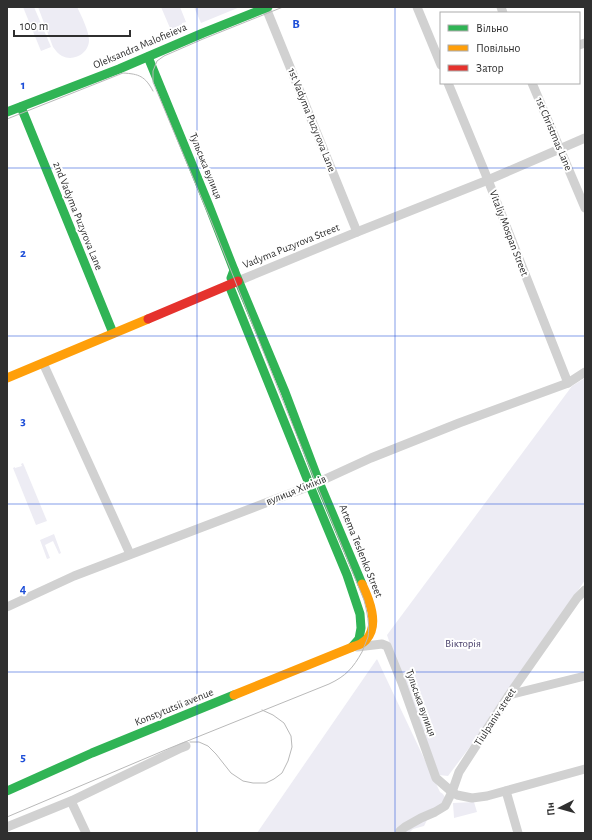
<svg xmlns="http://www.w3.org/2000/svg" width="592" height="840" viewBox="0 0 592 840" font-family="'Alegreya Sans',sans-serif">
<rect width="100%" height="100%" fill="#fff"/>
<g fill="#edecf4">
<polygon points="23,7 34,7 51,47 41,51"/>
<path d="M38 7H77C81 15 89 31 89 40 89 53 74 62 62 56 58 54 56 51 53 47Z"/>
<polygon points="161,7 180,7 186,22 182,23 182,31 173,35"/>
<polygon points="194,7 240,7 201,23"/>
<polygon points="585,378 585,580 502,704 448,776 439,775 403,682 387,635 572,386"/>
<polygon points="23,463 47,521 36,525 13,468 15,467 15,468 22,466 21,464"/>
<polygon points="54,534 61,553 59,554 53,541 45,545 50,558 47,559 40,540"/>
<polygon points="377,659 440,792 443,794 446,799 428,818 424,826 413,829 409,833 257,833"/>
<polygon points="474,802 477,812 454,818 453,803"/>
</g>
<g fill="none" stroke-linecap="round" stroke-linejoin="round">
<g stroke="#d1d1d1" stroke-width="9">
<polyline points="417,7 441,65"/>
<polyline points="501,7 503,13"/>
<polyline points="266,8 357,232"/>
<polyline points="579,45 585,43"/>
<polyline points="448,83 488,180 568,383"/>
<polyline points="532,83 585,208"/>
<polyline points="238,281 357,232 488,180 585,138"/>
<polyline points="43,363 130,554"/>
<polyline points="7,607 74,576 310,486 371,458 459,423 568,383 585,372"/>
<polyline points="357,647 382,644 387,646 402,683 436,778 452,792 457,795 472,798 487,796 585,769"/>
<polyline points="509,695 585,676"/>
<polyline points="506,791 518,833"/>
<polyline points="71,801 86,833"/>
<polyline points="7,827 71,801 181,748 186,746"/>
<polyline points="400,833 400,831 405,827 421,818 435,812 445,806 452,792 459,772 509,695 577,598 585,590"/>
</g>
<g stroke="#30b455" stroke-width="9">
<polyline points="148,57 209,206 234,270 231,278"/>
<polyline points="21,107 113,333"/>
<polyline points="7,112 119,69 203,33 268,7"/>
<polyline points="234,270 285,392 319,482 362,584"/>
<polyline points="229,285 310,486 347,575 360,614 361,628 359,639 352,647"/>
<polyline points="7,791 92,753 234,695"/>
</g>
<g stroke="#ff9f0a" stroke-width="9">
<polyline points="7,378 148,319"/>
<path d="M234 695 355 646C359 645 363 643 366 640 380 625 369 599 362 584"/>
</g>
<polyline stroke="#e5322d" stroke-width="9" points="148,319 238,281"/>
<g stroke="#b9b9b9" stroke-width="1">
<path d="M7 119 123 73C139 74 145 76 153 91"/>
<polyline points="190,742 199,742 208,746 216,754 231,773 243,781 253,783 266,783 274,779 282,773 288,761 292,747 291,736 284,723 273,715 262,710"/>
<path d="M7 817 170 748 329 684C346 676 353 668 362 652 364 647 366 642 368 637 370 625 367 612 364 600L307 461 212 223 153 82V71L157 61 164 56 203 39 283 7"/>
</g>
</g>
<path fill="none" stroke="#1d4ed8" stroke-width="1" stroke-opacity="0.55" d="M197 7V833M395 7V833M7 168H585M7 336H585M7 504H585M7 672H585"/>
<g text-anchor="middle" dominant-baseline="central" stroke-width="4" stroke-linejoin="round" paint-order="stroke">
<g font-size="11" fill="#2f2f2f" stroke="#fff">
<text transform="translate(140 46) rotate(-23)">Oleksandra Malofieieva</text>
<text transform="translate(312 120) rotate(68)">1st Vadyma Puzyrova Lane</text>
<text transform="translate(554 134) rotate(67)">1st Christmas Lane</text>
<text transform="translate(206 166) rotate(68)">Тульська вулиця</text>
<text transform="translate(78 216) rotate(68)">2nd Vadyma Puzyrova Lane</text>
<text transform="translate(509 233) rotate(69)">Vitaliy Mospan Street</text>
<text transform="translate(291 246) rotate(-22)">Vadyma Puzyrova Street</text>
<text transform="translate(296 490) rotate(-22)">вулиця Хіміків</text>
<text transform="translate(361 551) rotate(68)">Artema Teslenko Street</text>
<text transform="translate(421 703) rotate(70)">Тульська вулиця</text>
<text transform="translate(174 707) rotate(-22)">Konstytutsii avenue</text>
<text transform="translate(495 717) rotate(-57)">Tiulpaniv street</text>
</g>
<g font-size="11" fill="#473e69" stroke="#fff">
<text x="463" y="643">Вікторія</text>
</g>
</g>
<g font-size="13" text-anchor="middle" font-weight="bold" fill="#1d4ed8" stroke="#fff" stroke-width="4" stroke-linejoin="round" paint-order="stroke">
<text x="296" y="28">B</text>
<text x="23" y="89">1</text>
<text x="23" y="257">2</text>
<text x="23" y="425">3</text>
<text x="23" y="593">4</text>
<text x="23" y="761">5</text>
</g>
<rect width="592" height="840" fill="none" stroke="#2f2f2f" stroke-width="16"/>
<rect x="440" y="12" width="140" height="72" fill="#ffffff" stroke="#acacac"/>
<rect x="448" y="25" width="20" height="6" fill="#30b455" stroke="#acacac"/>
<text x="476" y="32" font-size="12" fill="#2f2f2f">Вільно</text>
<rect x="448" y="45" width="20" height="6" fill="#ff9f0a" stroke="#acacac"/>
<text x="476" y="52" font-size="12" fill="#2f2f2f">Повільно</text>
<rect x="448" y="65" width="20" height="6" fill="#e5322d" stroke="#acacac"/>
<text x="476" y="72" font-size="12" fill="#2f2f2f">Затор</text>
<g transform="translate(560 808) rotate(264)" stroke="#ffffff" stroke-width="3" paint-order="stroke">
<path d="M0-3L7 15L0 10L-7 15Z" fill="#2f2f2f"/>
<text y="-6" font-size="11" font-weight="bold" text-anchor="middle" fill="#2f2f2f">Пн</text>
</g>
<path d="M14 30v6h116v-6" fill="none" stroke="#2f2f2f" stroke-width="2"/>
<text x="20" y="30" font-size="12" fill="#2f2f2f" stroke="#ffffff" stroke-width="3" paint-order="stroke">100 m</text>
</svg>
